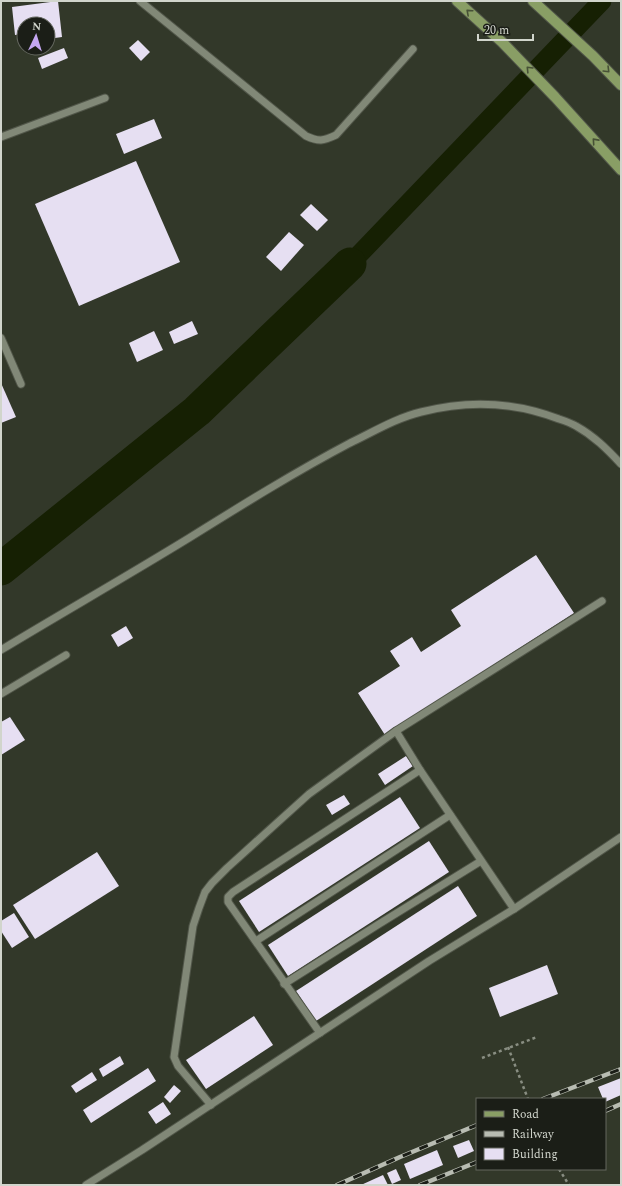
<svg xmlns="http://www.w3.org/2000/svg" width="622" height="1186" viewBox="0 0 622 1186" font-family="Spectral,serif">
<rect width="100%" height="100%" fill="#323829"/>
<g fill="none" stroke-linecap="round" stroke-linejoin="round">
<polyline stroke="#162003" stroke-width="19" points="350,264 602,1"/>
<polyline stroke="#162003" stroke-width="33" points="1,569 197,411 350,264"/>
</g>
<g fill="#e6dff2">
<polygon points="58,1 62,37 48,39 48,24 24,24 24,34 15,35 12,7"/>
<polygon points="138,40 150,52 141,61 129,48"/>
<polygon points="64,48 68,58 42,69 38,58"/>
<polygon points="154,119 162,138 124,154 116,134"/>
<polygon points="136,161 180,262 79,306 35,204"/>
<polygon points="311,204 328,220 317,231 300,215"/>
<polygon points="289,232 304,245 281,271 266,257"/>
<polygon points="192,321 198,334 174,344 169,332"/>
<polygon points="154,331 163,350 137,362 129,343"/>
<polygon points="1,383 16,417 1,423"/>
<polygon points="536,555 574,613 385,735 358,693 400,666 390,651 412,637 421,652 461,626 451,610"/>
<polygon points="126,626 133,638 118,647 111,635"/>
<polygon points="10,717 25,740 1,755 1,722"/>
<polygon points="406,756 413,766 385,785 378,774"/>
<polygon points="344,795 350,804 332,815 326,805"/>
<polygon points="400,797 420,828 259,932 239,901"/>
<polygon points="429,841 449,872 288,976 268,945"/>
<polygon points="97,852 119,886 35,939 13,905"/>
<polygon points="458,886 477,916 316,1021 296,991"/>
<polygon points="14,913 29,937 12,948 1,931 1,921"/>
<polygon points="547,965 558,994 500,1017 489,988"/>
<polygon points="254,1016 273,1045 206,1089 186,1060"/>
<polygon points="120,1056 124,1064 103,1077 99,1069"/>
<polygon points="148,1068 156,1081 91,1123 83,1110"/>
<polygon points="92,1072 97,1080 76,1093 71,1086"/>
<polygon points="621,1078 621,1095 605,1102 605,1099 603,1099 598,1087"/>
<polygon points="174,1085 181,1091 170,1103 164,1097"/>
<polygon points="163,1102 171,1114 156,1124 148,1112"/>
<polygon points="469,1140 474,1151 458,1158 453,1146"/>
<polygon points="437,1150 443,1165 410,1179 404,1164"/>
<polygon points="396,1169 401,1180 392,1184 387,1173"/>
<polygon points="383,1175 388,1185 361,1185"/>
</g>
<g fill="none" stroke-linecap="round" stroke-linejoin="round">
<defs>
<g id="minor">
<path d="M140 1 306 136C319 142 323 141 336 135L413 49"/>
<polyline points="1,137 105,98"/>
<polyline points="1,338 21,384"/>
<path d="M1 650C64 612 127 576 189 538 242 505 295 472 350 443 373 432 396 418 421 412 467 400 515 402 559 419 565 421 571 423 576 426 594 436 607 449 621 464"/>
<polyline points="1,694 66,655"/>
<polyline points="396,731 420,770"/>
<polyline points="256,941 450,815"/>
<polyline points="284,984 379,924 481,861"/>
<polyline points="320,1033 228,902 228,897 233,892 420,770 514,909"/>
<polyline points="211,1105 178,1066 174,1057 193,926 199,908 205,892 212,883 227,868 309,794 396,731 602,601"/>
<polyline points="86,1185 142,1150 429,961 514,909 621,837"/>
</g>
<g id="major">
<polyline points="457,1 502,42 555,97 621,170"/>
<polyline points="533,1 593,56 621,85"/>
</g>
</defs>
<use href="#minor" stroke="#515649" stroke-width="9"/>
<use href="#major" stroke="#515649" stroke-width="12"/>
<g stroke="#898e82" stroke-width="2.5" stroke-dasharray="3 3" stroke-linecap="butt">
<polyline points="508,1047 528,1099"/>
<polyline points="482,1058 537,1037"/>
<polyline points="559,1169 569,1185"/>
</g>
<use href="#minor" stroke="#818877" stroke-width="7"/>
<use href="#major" stroke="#899e65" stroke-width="10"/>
<defs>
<g id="rail">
<polyline points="543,1099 621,1069"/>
<polyline points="605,1111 621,1104"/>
<polyline points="337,1185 400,1157 477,1125"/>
<polyline points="420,1185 477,1162"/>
</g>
</defs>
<use href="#rail" stroke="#b8bcb2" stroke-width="4.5"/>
<use href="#rail" stroke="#1b1e17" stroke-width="3" stroke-dasharray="9" stroke-linecap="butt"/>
</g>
<defs><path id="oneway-chevron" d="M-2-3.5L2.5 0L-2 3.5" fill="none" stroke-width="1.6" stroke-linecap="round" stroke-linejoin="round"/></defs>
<g stroke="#475136">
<use href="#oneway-chevron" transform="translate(469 12) rotate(-138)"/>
<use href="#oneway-chevron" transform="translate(529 69) rotate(-134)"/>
<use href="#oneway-chevron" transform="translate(607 70) rotate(45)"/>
<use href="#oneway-chevron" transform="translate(595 141) rotate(-132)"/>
</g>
<rect width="622" height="1186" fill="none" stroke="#d1d5cc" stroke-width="4"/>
<rect x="476" y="1098" width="130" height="72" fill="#1b1e17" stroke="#64675f"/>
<rect x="484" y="1111" width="20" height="6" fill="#899e65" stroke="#64675f"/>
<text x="512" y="1118" font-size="12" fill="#d1d5cc">Road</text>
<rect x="484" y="1131" width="20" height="6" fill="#b8bcb2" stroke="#64675f"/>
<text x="512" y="1138" font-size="12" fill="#d1d5cc">Railway</text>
<rect x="484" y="1148" width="20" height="12" fill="#e6dff2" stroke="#64675f"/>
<text x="512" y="1158" font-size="12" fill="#d1d5cc">Building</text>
<g transform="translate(36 36) rotate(4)"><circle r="19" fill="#1b1e17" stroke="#64675f"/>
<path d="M0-3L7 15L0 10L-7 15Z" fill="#c4a7f1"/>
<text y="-6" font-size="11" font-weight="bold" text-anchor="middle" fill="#d1d5cc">N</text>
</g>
<path d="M478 34v6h55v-6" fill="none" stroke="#d1d5cc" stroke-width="2"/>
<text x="484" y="34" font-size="12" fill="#d1d5cc" stroke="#1b1e17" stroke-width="3" paint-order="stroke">20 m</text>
</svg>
